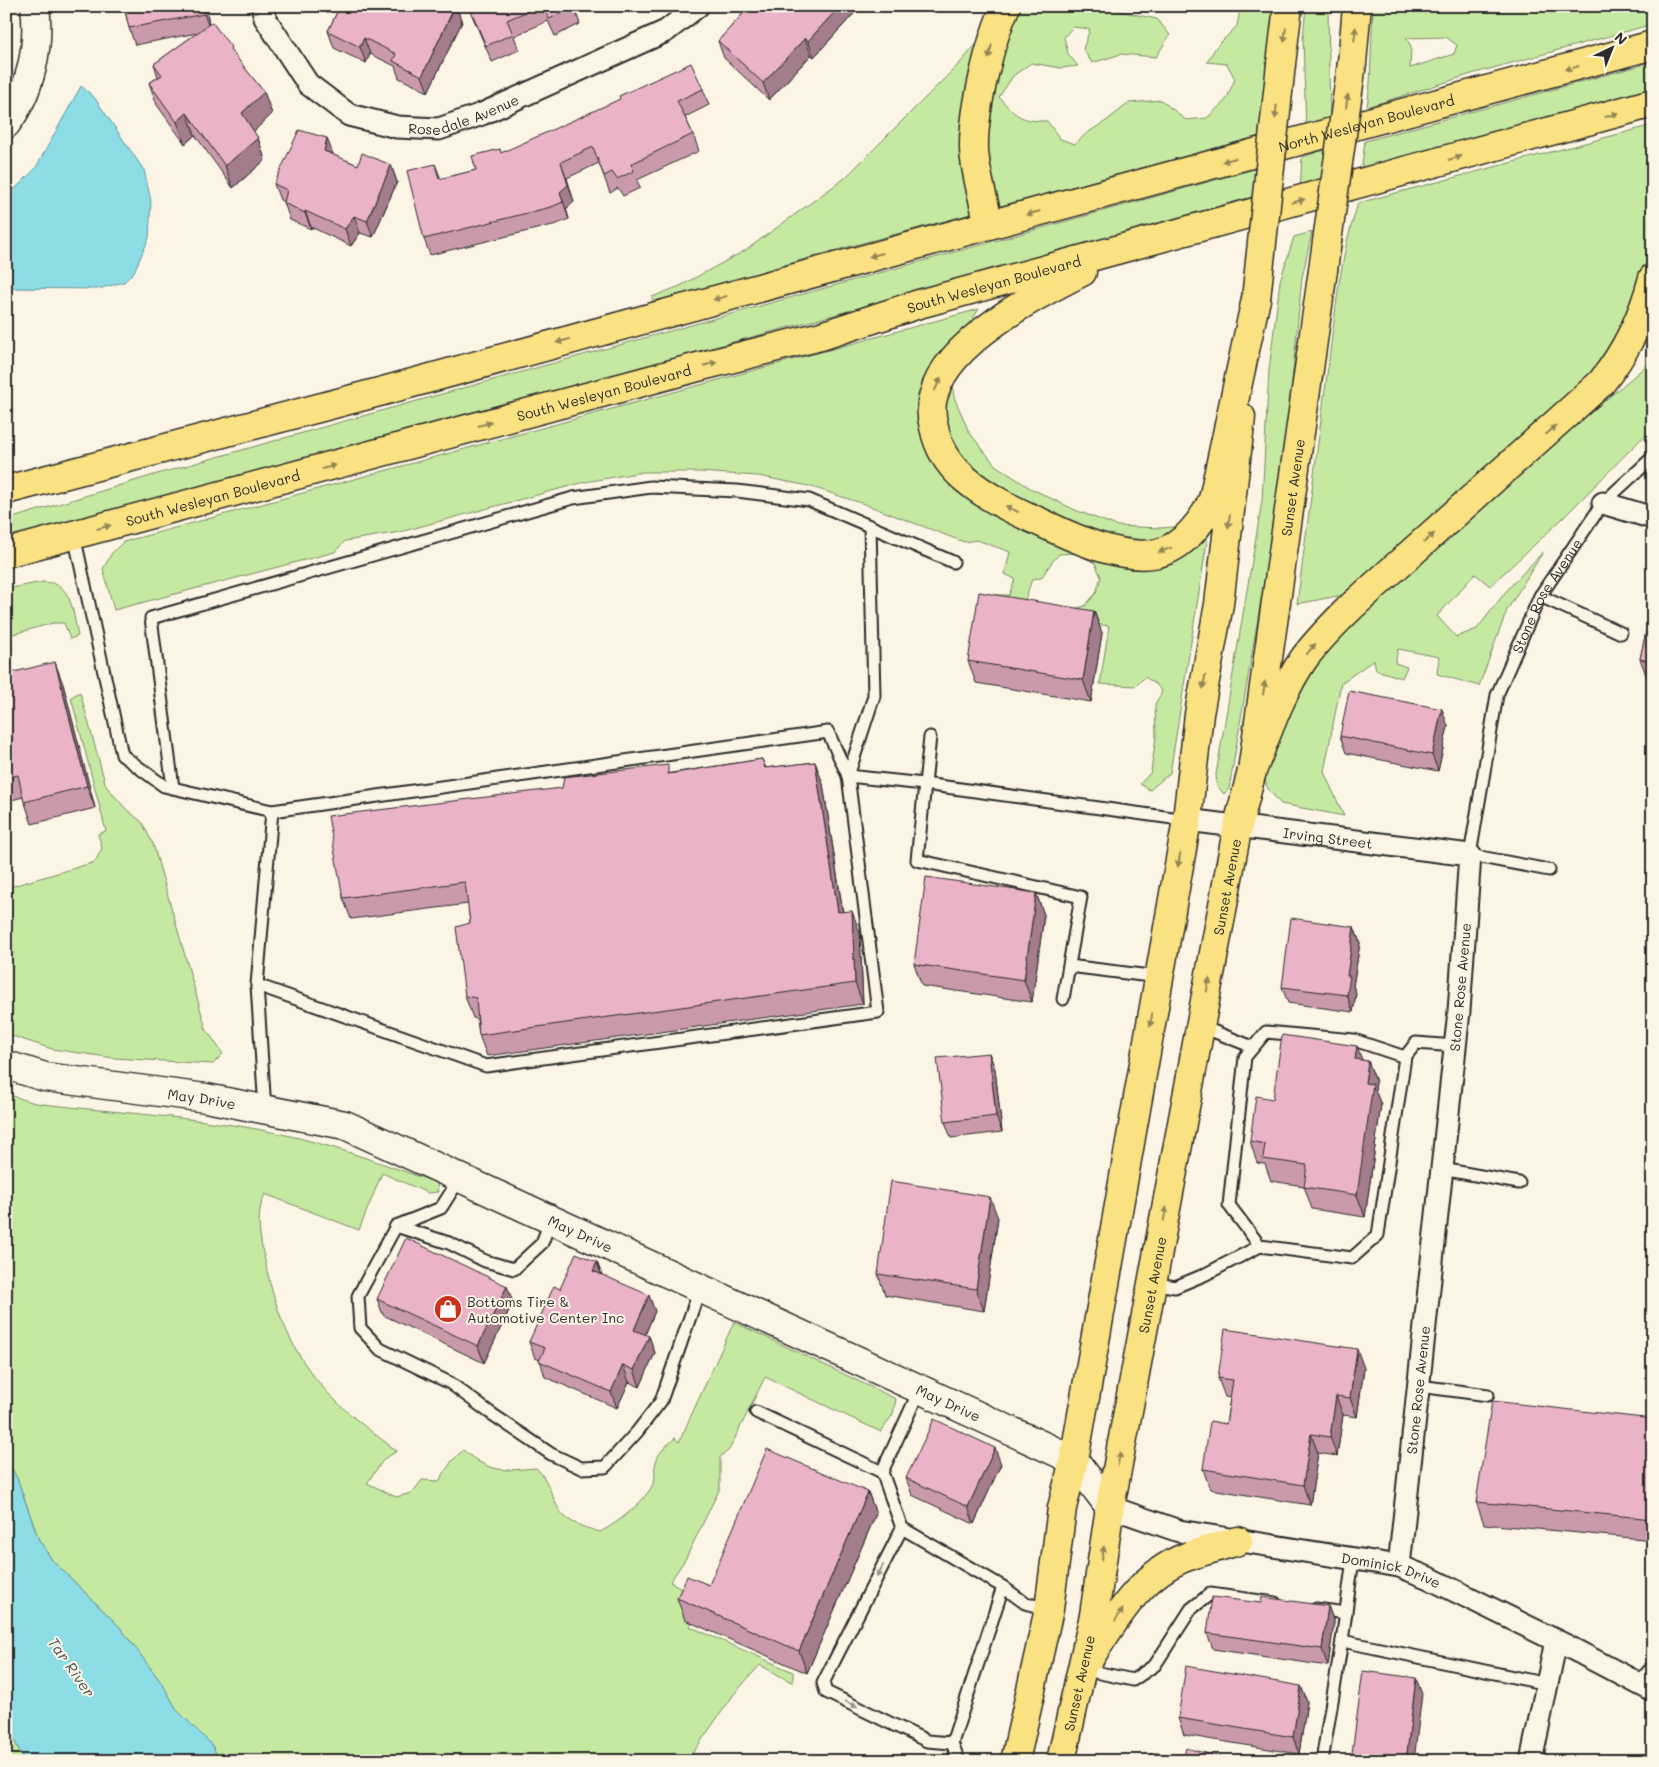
<svg xmlns="http://www.w3.org/2000/svg" width="1659" height="1767" viewBox="0 0 1659 1767" font-family="Mali,sans-serif">
<rect width="100%" height="100%" fill="#fcf5e5"/>
<filter id="ink" filterUnits="userSpaceOnUse"><feTurbulence type="fractalNoise" baseFrequency=".02" numOctaves="2"/><feDisplacementMap in="SourceGraphic" scale="10" xChannelSelector="R" yChannelSelector="G"/><feConvolveMatrix kernelMatrix="1 2 1 2 8 2 1 2 1" color-interpolation-filters="sRGB"/></filter>
<g filter="url(#ink)">
<g fill="#c6e9a2" stroke="#788a66" fill-rule="evenodd">
<path d="M1009 6H1118L1119 11 1157 19 1170 35 1156 57 1121 54 1092 63 1083 49 1090 29 1073 27 1064 37 1068 54 1078 66 1061 68 1031 63 1013 76 999 97C1016 116 1020 121 1047 121L1060 139 1075 144 1087 133 1106 121 1129 103 1161 100 1186 120 1207 118 1226 100 1235 79 1227 64 1207 62 1216 47 1237 26 1240 9 1236 6H1274L1265 135 829 252 653 304 652 297 680 286 746 250 845 178 961 62Z"/>
<polygon points="1306,6 1328,6 1330,122 1306,128 1303,39"/>
<path d="M1373 6H1653V24L1475 73 1367 107 1370 83ZM1446 37 1457 45 1454 54 1410 68 1411 46 1406 38Z"/>
<polygon points="1653,62 1653,93 1361,172 1365,141"/>
<polygon points="1653,125 1653,336 1353,593 1297,604 1339,283 1347,241 1358,203"/>
<polygon points="1325,150 1322,183 1300,190 1302,157"/>
<polygon points="1262,167 1260,200 296,460 6,540 6,520 157,474 359,417"/>
<polygon points="1312,232 1302,278 1291,392 1276,511 1229,789 1224,794 1217,786 1216,775 1262,501 1269,370 1280,281 1294,237"/>
<polygon points="979,309 970,323 952,362 954,397 969,432 995,465 1030,488 1075,510 1117,526 1160,528 1186,526 1211,517 1170,773 1150,790 1140,784 1151,772 1156,737 1155,704 1162,692 1157,685 1145,677 1136,686 1100,684 1109,626 1066,620 1069,610 1085,606 1096,593 1101,577 1095,563 1075,553 1059,554 1052,562 1041,578 1032,579 1021,612 991,595 1009,595 1015,579 1005,574 1010,552 977,540 964,542 864,504 809,486 758,476 699,472 643,472 585,482 400,532 345,541 335,552 114,610 103,569 112,553 123,542"/>
<polygon points="1653,360 1653,431 1640,440 1561,520 1490,586 1475,574 1437,616 1456,637 1477,629 1507,590 1543,552 1507,610 1479,686 1437,674 1439,657 1398,649 1395,663 1407,667 1402,678 1376,670 1374,660 1341,683 1324,772 1344,816 1281,804 1268,789 1263,774 1276,731 1306,677 1351,623 1435,545"/>
<path d="M43 582C47 583 52 582 55 584 73 590 74 620 78 636L70 639 64 623H53L6 636V589Z"/>
<polygon points="80,692 106,786 126,809 142,822 153,844 206,1029 223,1054 213,1064 114,1058 52,1049 6,1034 6,888 95,862 102,848 98,834 106,831 71,697"/>
<path d="M6 1094 35 1103C123 1114 213 1117 299 1138 346 1150 392 1167 437 1183L438 1192 428 1193 382 1173 359 1230 265 1194C255 1214 260 1240 265 1261 276 1316 296 1363 337 1402 355 1420 376 1435 397 1451L384 1459 367 1483 396 1497 412 1493 422 1480 439 1481 452 1461 463 1450C490 1473 502 1471 536 1468 551 1481 552 1504 564 1516 574 1525 587 1528 600 1532 618 1523 646 1501 654 1482 656 1477 654 1471 655 1466 657 1453 665 1447 675 1438L679 1442 734 1322 896 1399 893 1414 881 1432 765 1377 729 1450 720 1457V1488L686 1558 670 1582 680 1587 682 1602 691 1627 793 1672V1683L760 1665 735 1693 687 1761H219L212 1745 177 1710 163 1685 119 1626 52 1560 39 1540 17 1478 6 1459Z"/>
<polygon points="6,1721 22,1757 25,1761 6,1761"/>
</g>
<g fill="#8cdde6" stroke="#65969b">
<polygon points="81,86 94,97 144,170 151,201 149,238 134,272 124,282 98,289 6,288 6,198 35,169"/>
<polygon points="6,1459 17,1478 39,1540 52,1560 119,1626 163,1685 177,1710 212,1745 219,1761 25,1761 22,1757 6,1721"/>
</g>
<g fill="none" stroke-linecap="round" stroke-linejoin="round">
<defs>
<g id="lane">
<polyline points="74,535 122,755 164,786 272,811 828,732 848,776 924,784 1187,820"/>
<polyline points="1540,596 1621,633"/>
<polyline points="930,737 917,860 1081,897 1063,999"/>
<polyline points="173,788 151,618 573,498 651,487 737,491 809,500 953,562"/>
<path id="s1" d="M1549 870 1470 855 1497 695 1540 596 1603 503 1653 457"/>
<polyline points="1069,966 1158,977"/>
<polyline points="257,985 486,1066 878,1012 848,776 874,696 870,526"/>
<polyline points="1200,1026 1253,1047"/>
<polyline points="265,1110 257,985 272,811"/>
<polyline points="1442,1169 1519,1183"/>
<polyline points="460,1178 441,1208 396,1226 358,1296 360,1328 380,1349 450,1383 489,1412 551,1454 581,1468 605,1467 637,1432 661,1401 700,1288"/>
<polyline points="396,1226 449,1243 485,1261 514,1269 542,1243 551,1219"/>
<polyline points="1260,1246 1229,1205 1245,1057 1266,1032 1354,1040 1405,1057"/>
<polyline points="1152,1283 1175,1287 1204,1275 1260,1246 1352,1258 1378,1235 1405,1057 1416,1043 1455,1046"/>
<polyline points="1419,1386 1488,1395"/>
<polyline points="920,1389 882,1472 902,1528 1003,1587 1025,1603 1049,1609"/>
<polyline points="756,1412 882,1472"/>
<polyline points="902,1528 823,1683 826,1692 927,1741 952,1743"/>
<polyline points="1316,1609 1346,1613"/>
<polyline points="1342,1641 1353,1559"/>
<polyline points="1081,1669 1133,1680 1155,1665 1191,1609 1210,1594 1275,1603"/>
<polyline points="1638,1683 1653,1666"/>
<polyline points="959,1761 952,1743 1003,1587"/>
<polyline points="1156,1761 1156,1760"/>
<polyline points="1322,1761 1342,1641 1547,1684"/>
</g>
<g id="street">
<path id="s2" d="M262 6 265 18 308 84 349 115 397 127 439 129 482 114 666 31 698 6"/>
<polyline points="1603,503 1653,518"/>
<path id="s3" d="M1187 820 1470 855 1459 1011 1399 1566"/>
<path id="s4" d="M1110 1507 1179 1531 1399 1566 1429 1578 1567 1646 1653 1691"/>
<polyline points="1531,1761 1556,1641"/>
</g>
<g id="secondary">
<path d="M6 124C31 91 40 46 35 6"/>
<path id="s5" d="M6 1065 45 1077 206 1098 345 1125 1074 1460 1110 1507"/>
</g>
<g id="primary">
<polyline points="1352,63 1357,6"/>
<polyline points="1281,64 1288,6"/>
<path d="M1091 1656C1116 1618 1141 1574 1186 1557 1203 1551 1221 1546 1238 1541"/>
<polyline points="1015,1761 1049,1609 1062,1508 1074,1460 1187,820 1199,714 1219,604 1241,417"/>
<path id="s6" d="M1061 1761 1094 1615 1110 1507 1238 825 1252 771 1323 270"/>
</g>
<g id="highway">
<path d="M989 225C984 201 975 173 974 149 973 111 990 40 1006 6"/>
<path d="M1082 272C1036 295 948 341 934 394 930 405 931 416 934 427 938 447 949 465 964 478 987 498 1015 511 1042 523 1073 538 1123 561 1158 553 1183 547 1203 522 1213 499L1256 299"/>
<path id="s7" d="M6 490 383 391 989 225 1653 45"/>
<path id="s8" d="M6 553 698 367 821 336 919 304 1653 103"/>
<path d="M1252 771C1267 734 1280 694 1303 660 1317 640 1335 623 1352 606L1601 383C1626 352 1643 316 1653 278"/>
</g>
</defs>
<use href="#lane" stroke="#2b2b2b" stroke-width="15"/>
<use href="#street" stroke="#2b2b2b" stroke-width="25"/>
<use href="#secondary" stroke="#2b2b2b" stroke-width="31"/>
<use href="#primary" stroke="#2b2b2b" stroke-width="31"/>
<use href="#highway" stroke="#2b2b2b" stroke-width="31"/>
<use href="#lane" stroke="#fcf5e5" stroke-width="11"/>
<use href="#street" stroke="#fcf5e5" stroke-width="21"/>
<use href="#secondary" stroke="#fcf5e5" stroke-width="28"/>
<use href="#primary" stroke="#fae181" stroke-width="28"/>
<use href="#highway" stroke="#fae181" stroke-width="28"/>
<defs>
<g id="primary-bridge">
<polyline points="1323,270 1352,63"/>
<polyline points="1256,299 1281,64"/>
</g>
</defs>
<use href="#primary-bridge" stroke="#2b2b2b" stroke-width="31" stroke-linecap="butt"/>
<use href="#primary-bridge" stroke="#fae181" stroke-width="28"/>
</g>
<g fill="#ca9aac" stroke="#2b2b2b">
<polygon points="124,6 206,6 209,24 264,92 272,114 253,131 258,138 265,160 233,188 195,135 185,144 157,105 149,83 158,77 154,64 197,33 135,45 129,28"/>
<polygon points="340,6 456,6 462,22 428,92 399,78 395,66 370,54 366,63 334,48 328,31"/>
<polygon points="468,6 574,6 580,24 555,36 548,21 514,36 519,50 492,62"/>
<polygon points="750,6 861,6 814,57 811,55 769,100 724,58 718,41"/>
<polygon points="703,89 709,105 685,117 693,134 699,151 637,180 640,188 623,196 618,188 610,193 599,163 567,178 574,202 566,209 569,219 557,224 430,255 424,239 435,164 441,179 476,170 502,153"/>
<polygon points="333,155 358,165 391,165 397,182 373,237 360,233 351,246 311,227 311,229 290,220 284,202 280,200 274,184"/>
<polygon points="1653,600 1653,682 1648,680 1640,659"/>
<polygon points="1094,611 1102,633 1091,702 976,683 968,661"/>
<polygon points="6,674 63,684 95,808 32,824 23,797 12,800 6,785"/>
<polygon points="1448,726 1438,771 1346,753 1340,736"/>
<polygon points="762,759 766,768 815,762 823,784 843,912 860,933 863,1004 487,1056 479,1035 477,1019 473,1018 465,996 470,923 468,904 351,919 343,898 562,788 671,773"/>
<polygon points="1036,893 1044,915 1032,1002 922,986 914,964"/>
<polygon points="1354,927 1360,943 1353,986 1356,993 1353,1012 1288,1003 1282,987"/>
<polygon points="989,1053 995,1069 1002,1132 951,1138 945,1122"/>
<polygon points="1362,1060 1368,1061 1376,1082 1375,1090 1381,1105 1365,1217 1312,1209 1304,1186 1271,1181 1265,1164 1257,1163 1250,1141 1273,1099"/>
<polygon points="998,1218 984,1311 885,1295 878,1274"/>
<polygon points="597,1262 602,1275 655,1311 645,1335 649,1336 655,1353 640,1387 629,1382 617,1408 545,1377 540,1360 535,1358 529,1342 560,1289"/>
<polygon points="377,1299 513,1302 484,1363 383,1315"/>
<polygon points="1364,1368 1357,1417 1343,1415 1337,1456 1318,1453 1310,1505 1210,1489 1203,1469 1226,1424 1230,1398 1225,1397 1218,1378"/>
<polygon points="1653,1419 1653,1540 1484,1524 1476,1502"/>
<polygon points="1001,1464 974,1524 912,1495 906,1478"/>
<polygon points="868,1492 876,1514 807,1673 685,1620 677,1598 709,1585"/>
<polygon points="1261,1603 1328,1606 1334,1622 1328,1666 1213,1649 1207,1633"/>
<polygon points="1301,1686 1307,1702 1299,1754 1184,1735 1178,1718"/>
</g>
<g fill="#a47d8c" stroke="#2b2b2b">
<polygon points="203,6 206,6 210,30 204,14"/>
<polygon points="455,6 456,6 462,22 428,92 422,76"/>
<polygon points="840,6 861,6 814,57 808,41"/>
<polygon points="364,38 370,54 366,63 360,47"/>
<polygon points="805,38 811,55 769,100 763,83"/>
<polygon points="264,92 272,114 250,135 242,113"/>
<polygon points="187,113 195,135 185,144 177,122"/>
<polygon points="258,138 265,160 233,188 225,166"/>
<polygon points="327,138 333,154 324,151"/>
<polygon points="561,162 574,202 566,209 569,219 560,192"/>
<polygon points="391,165 397,182 373,237 367,221"/>
<polygon points="305,211 311,227 311,229 305,213"/>
<polygon points="354,216 360,233 351,246 345,229"/>
<polygon points="1094,611 1102,633 1091,702 1083,680"/>
<polygon points="55,662 63,684 95,808 87,786"/>
<polygon points="1442,709 1448,726 1438,771 1432,755"/>
<polygon points="815,762 823,784 846,934 838,912"/>
<polygon points="1036,893 1044,915 1032,1002 1024,980"/>
<polygon points="852,911 860,933 863,1004 855,983"/>
<polygon points="1354,927 1360,943 1353,986 1356,993 1353,1012 1347,995 1347,976"/>
<polygon points="1357,1046 1365,1068 1355,1059"/>
<polygon points="989,1053 995,1069 1002,1132 996,1116"/>
<polygon points="1368,1061 1376,1082 1375,1090 1381,1105 1365,1217 1357,1195 1365,1083"/>
<polygon points="990,1197 998,1218 984,1311 976,1289"/>
<polygon points="597,1262 603,1279 593,1271"/>
<polygon points="507,1286 513,1302 484,1363 478,1346"/>
<polygon points="649,1295 655,1311 640,1347 634,1330"/>
<polygon points="649,1336 655,1353 640,1387 634,1370"/>
<polygon points="1357,1349 1364,1368 1357,1417 1350,1398"/>
<polygon points="623,1365 629,1382 617,1408 611,1392"/>
<polygon points="1336,1396 1343,1415 1337,1456 1330,1437"/>
<polygon points="1311,1434 1318,1453 1310,1505 1303,1485"/>
<polygon points="995,1448 1001,1464 974,1524 968,1507"/>
<polygon points="868,1492 876,1514 807,1673 799,1651"/>
<polygon points="1328,1606 1334,1622 1328,1666 1322,1649"/>
<polygon points="1416,1678 1422,1694 1414,1761 1406,1761"/>
<polygon points="1301,1686 1307,1702 1299,1754 1293,1737"/>
</g>
<g fill="#ebb3c8" stroke="#2b2b2b">
<polygon points="124,6 203,6 204,14 129,28"/>
<polygon points="340,6 455,6 422,76 393,61 396,54 364,38 360,47 328,31"/>
<polygon points="469,6 539,6 507,20 513,34 486,46"/>
<polygon points="543,6 574,6 574,8 549,19"/>
<polygon points="750,6 840,6 808,41 805,38 763,83 718,41"/>
<polygon points="212,22 231,47 230,49 264,92 242,113 258,138 225,166 187,113 177,122 149,83 162,75 154,64"/>
<polygon points="691,63 703,89 677,101 693,134 631,164 634,171 617,179 612,172 604,176 593,147 561,162 568,185 560,192 563,202 551,207 424,239 407,171 435,164 439,179 476,170 472,156 500,149 501,153 620,99 619,96"/>
<polygon points="299,130 327,138 324,151 358,165 362,153 391,165 367,221 354,216 345,229 305,211 305,213 284,203 287,190 274,184"/>
<polygon points="979,592 1094,611 1083,680 968,661"/>
<polygon points="1653,600 1653,662 1640,659"/>
<polygon points="55,662 87,786 24,802 18,775 6,778 6,674"/>
<polygon points="1349,691 1442,709 1432,755 1340,736"/>
<polygon points="762,759 765,768 815,762 838,912 852,911 855,983 479,1035 476,998 465,996 456,927 470,923 465,882 343,898 328,816 562,788 564,777 668,765 668,774"/>
<polygon points="926,877 1036,893 1024,980 914,964"/>
<polygon points="1291,918 1354,927 1347,976 1350,976 1347,995 1282,987"/>
<polygon points="1282,1035 1357,1046 1355,1059 1368,1061 1365,1083 1373,1084 1357,1195 1304,1187 1307,1165 1263,1159 1265,1144 1250,1141 1256,1096 1273,1099"/>
<polygon points="989,1053 996,1116 945,1122 937,1058"/>
<polygon points="891,1181 990,1197 976,1289 878,1274"/>
<polygon points="406,1238 507,1286 478,1346 377,1299"/>
<polygon points="576,1253 597,1262 593,1271 649,1295 634,1330 649,1336 634,1370 623,1365 611,1392 539,1361 545,1348 529,1342 554,1286 560,1289"/>
<polygon points="1225,1329 1357,1349 1350,1398 1336,1396 1330,1437 1311,1434 1303,1485 1203,1469 1210,1421 1226,1424 1233,1380 1218,1378"/>
<polygon points="1492,1401 1653,1419 1653,1519 1476,1502"/>
<polygon points="934,1419 995,1448 968,1507 906,1478"/>
<polygon points="767,1449 868,1492 799,1651 677,1598 687,1576 709,1585"/>
<polygon points="1212,1597 1261,1603 1262,1597 1328,1606 1322,1649 1207,1633"/>
<polygon points="1186,1666 1301,1686 1293,1737 1178,1718"/>
<polygon points="1363,1671 1416,1678 1406,1761 1351,1761"/>
<polygon points="1186,1748 1237,1761 1183,1761"/>
</g>
<defs><path id="oneway-solid" d="M-6-.8H1V-3.2L6.5 0L1 3.2V.8H-6Z" transform="scale(1.25)"/></defs>
<g fill="#928656">
<use href="#oneway-solid" transform="translate(1355 34) rotate(-84)"/>
<use href="#oneway-solid" transform="translate(1285 35) rotate(97)"/>
<use href="#oneway-solid" transform="translate(990 52) rotate(104)"/>
<use href="#oneway-solid" transform="translate(1572 68) rotate(164)"/>
<use href="#oneway-solid" transform="translate(1347 101) rotate(-82)"/>
<use href="#oneway-solid" transform="translate(1276 112) rotate(96)"/>
<use href="#oneway-solid" transform="translate(1612 115) rotate(-15)"/>
<use href="#oneway-solid" transform="translate(1455 158) rotate(-15)"/>
<use href="#oneway-solid" transform="translate(1229 160) rotate(165)"/>
<use href="#oneway-solid" transform="translate(1298 201) rotate(-15)"/>
<use href="#oneway-solid" transform="translate(1033 213) rotate(165)"/>
<use href="#oneway-solid" transform="translate(876 255) rotate(165)"/>
<use href="#oneway-solid" transform="translate(720 298) rotate(165)"/>
<use href="#oneway-solid" transform="translate(563 341) rotate(165)"/>
<use href="#oneway-solid" transform="translate(710 364) rotate(-14)"/>
<use href="#oneway-solid" transform="translate(938 384) rotate(-64)"/>
<use href="#oneway-solid" transform="translate(485 424) rotate(-15)"/>
<use href="#oneway-solid" transform="translate(1551 430) rotate(-42)"/>
<use href="#oneway-solid" transform="translate(329 467) rotate(-15)"/>
<use href="#oneway-solid" transform="translate(1012 509) rotate(-153)"/>
<use href="#oneway-solid" transform="translate(1229 521) rotate(97)"/>
<use href="#oneway-solid" transform="translate(104 527) rotate(-15)"/>
<use href="#oneway-solid" transform="translate(1429 538) rotate(-42)"/>
<use href="#oneway-solid" transform="translate(1165 550) rotate(159)"/>
<use href="#oneway-solid" transform="translate(1311 649) rotate(-51)"/>
<use href="#oneway-solid" transform="translate(1204 682) rotate(100)"/>
<use href="#oneway-solid" transform="translate(1264 688) rotate(-82)"/>
<use href="#oneway-solid" transform="translate(1179 860) rotate(100)"/>
<use href="#oneway-solid" transform="translate(1208 985) rotate(-79)"/>
<use href="#oneway-solid" transform="translate(1151 1020) rotate(100)"/>
<use href="#oneway-solid" transform="translate(1165 1214) rotate(-79)"/>
<use href="#oneway-solid" transform="translate(1119 1459) rotate(-79)"/>
<use href="#oneway-solid" transform="translate(1103 1553) rotate(-81)"/>
<use href="#oneway-solid" transform="translate(1119 1615) rotate(-56)"/>
</g>
<g fill="#949088">
<use href="#oneway-solid" transform="translate(880 1571) rotate(117)"/>
<use href="#oneway-solid" transform="translate(851 1704) rotate(26)"/>
</g>
</g>
<defs>
<symbol id="shop-disc" viewBox="-11 -11 22 22"><circle r="9.5" fill="#c8321e" stroke="#fcf5e5"/><path d="M-5-2.5h2.3a2.7 3.5 0 0 1 5.4 0H5L5.5 6h-11ZM-1.5-2.5h3a1.5 2.3 0 0 0-3 0Z" fill="#fff"/></symbol>
</defs>
<g fill-rule="evenodd">
<use href="#shop-disc" x="432" y="1293" width="32" height="32"/>
</g>
<g text-anchor="middle" dominant-baseline="central" stroke-width="4" stroke-linejoin="round" paint-order="stroke">
<g font-size="14" fill="#2b2b2b" stroke="#fcf5e5">
<text stroke="none"><textPath href="#s2" startOffset="261">Rosedale Avenue</textPath></text>
<text stroke="none"><textPath href="#s7" startOffset="1409">North Wesleyan Boulevard</textPath></text>
<text stroke="none"><textPath href="#s8" startOffset="1024">South Wesleyan Boulevard</textPath></text>
<text stroke="none"><textPath href="#s8" startOffset="619">South Wesleyan Boulevard</textPath></text>
<text stroke="none"><textPath href="#s6" startOffset="1295">Sunset Avenue</textPath></text>
<text stroke="none"><textPath href="#s8" startOffset="214">South Wesleyan Boulevard</textPath></text>
<text stroke="none"><textPath href="#s1" startOffset="354">Stone Rose Avenue</textPath></text>
<text stroke="none"><textPath href="#s3" startOffset="142">Irving Street</textPath></text>
<text stroke="none"><textPath href="#s6" startOffset="890">Sunset Avenue</textPath></text>
<text transform="translate(1460 987) rotate(-85)">Stone Rose Avenue</text>
<text stroke="none"><textPath href="#s5" startOffset="199">May Drive</textPath></text>
<text stroke="none"><textPath href="#s5" startOffset="604">May Drive</textPath></text>
<text stroke="none"><textPath href="#s6" startOffset="485">Sunset Avenue</textPath></text>
<text transform="translate(1418 1390) rotate(-84)">Stone Rose Avenue</text>
<text stroke="none"><textPath href="#s5" startOffset="1009">May Drive</textPath></text>
<text stroke="none"><textPath href="#s4" startOffset="289">Dominick Drive</textPath></text>
<text stroke="none"><textPath href="#s6" startOffset="80">Sunset Avenue</textPath></text>
</g>
<g font-size="14" fill="#2b2b2b" stroke="#fcf5e5" text-anchor="start">
<text x="467" y="1301">Bottoms Tire &amp;<tspan x="467" dy="16">Automotive Center Inc</tspan></text>
</g>
<g font-size="15" font-style="italic" fill="#43585a" stroke="#fcf5e5">
<text transform="translate(72 1667) rotate(55)">Tar River</text>
</g>
</g>
<rect width="1659" height="1767" fill="none" stroke="#fcf5e5" stroke-width="25"/>
<rect x="12" y="12" width="1634" height="1742" fill="none" stroke="#2b2b2b" stroke-width="2" filter="url(#ink)"/>
<g transform="translate(1612 48) rotate(43)" stroke="#fcf5e5" stroke-width="4" paint-order="stroke">
<path d="M0-4L9 19L0 12L-9 19Z" fill="#2b2b2b"/>
<text y="-8" font-size="14" font-weight="bold" text-anchor="middle" fill="#2b2b2b">N</text>
</g>
</svg>
